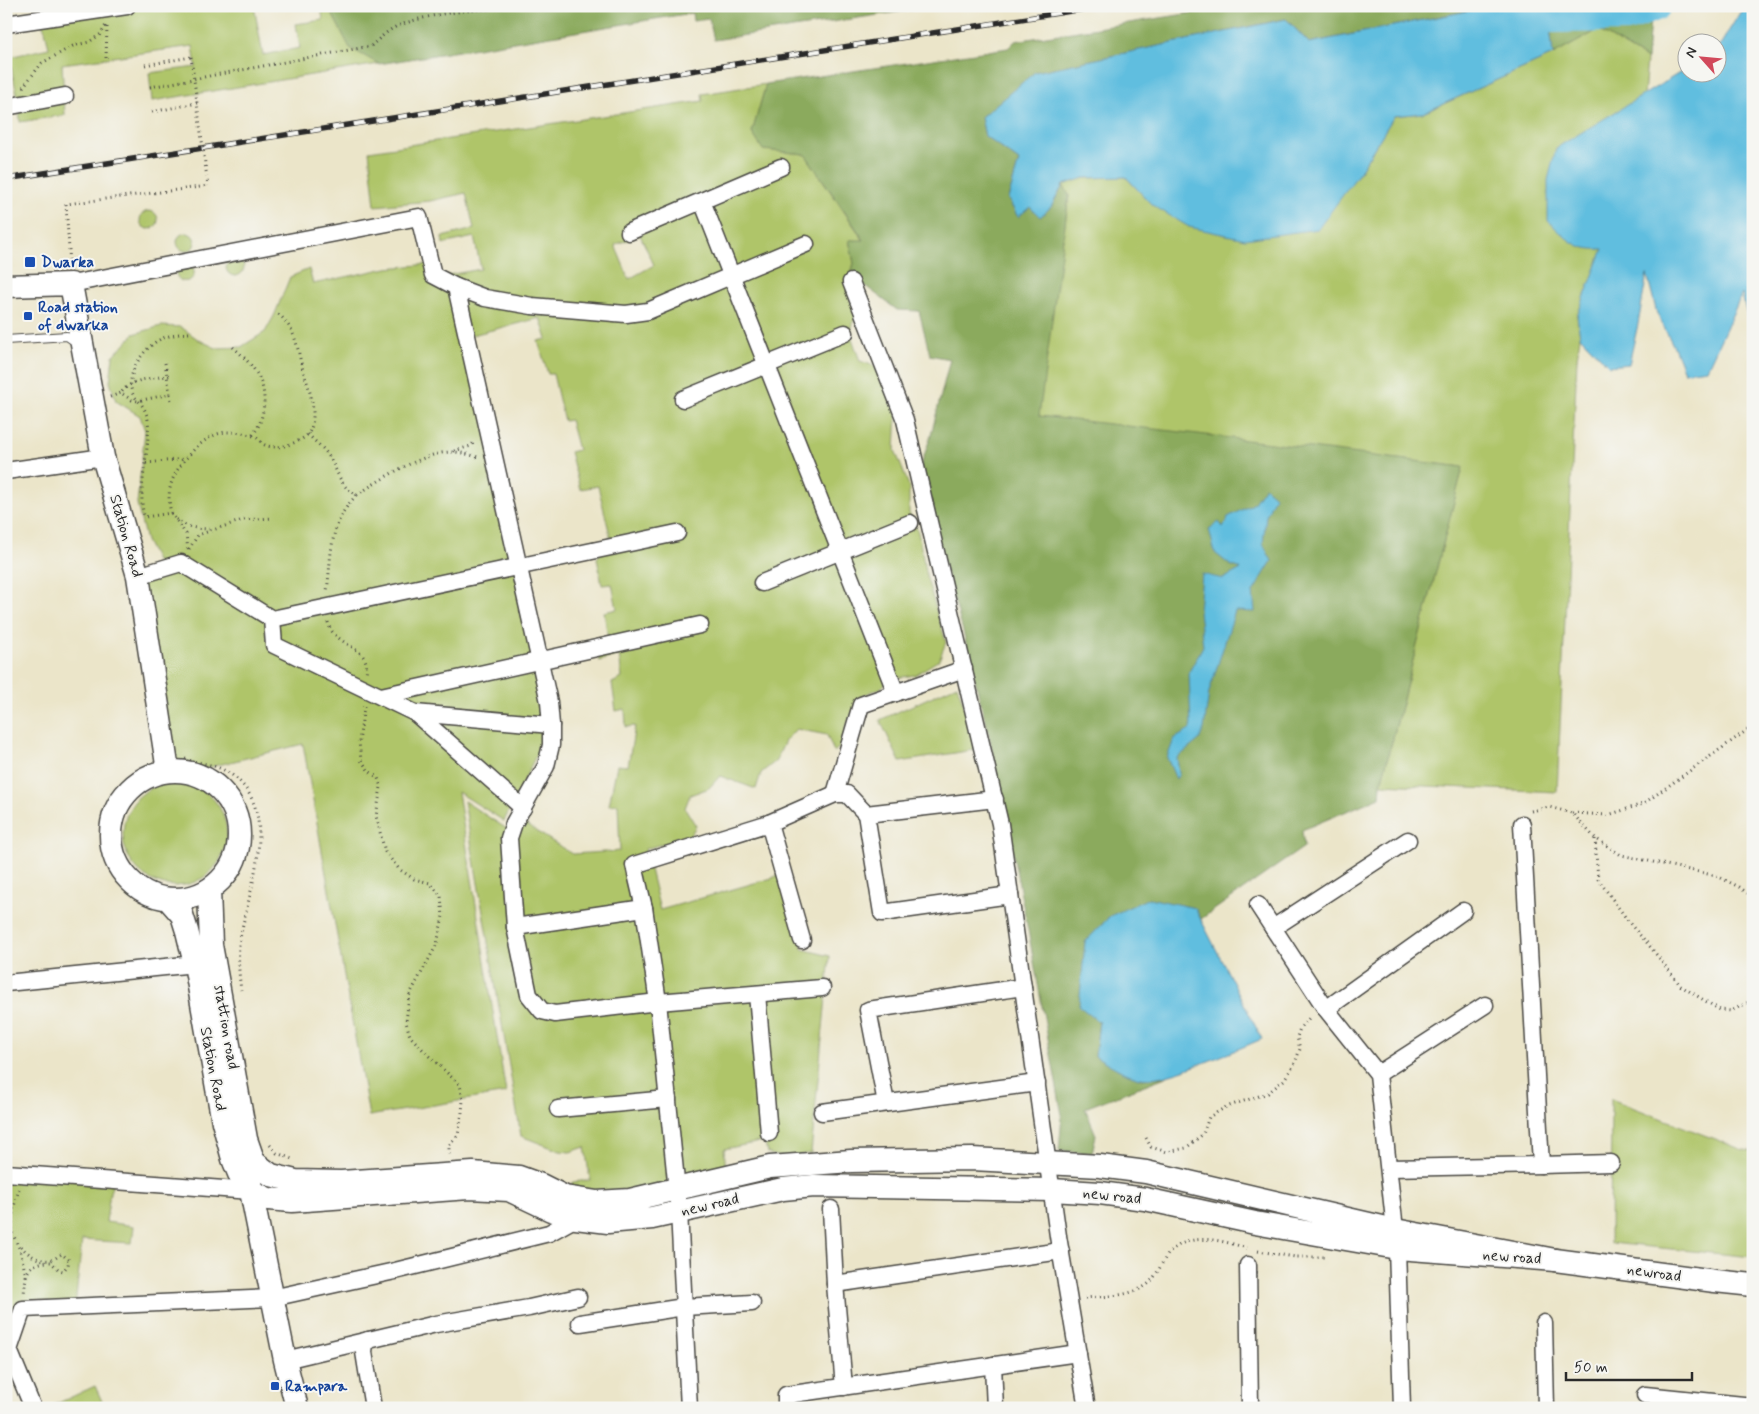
<svg xmlns="http://www.w3.org/2000/svg" width="1759" height="1414" viewBox="0 0 1759 1414" font-family="Mynerve,sans-serif">
<rect width="100%" height="100%" fill="#f6f6f2"/>
<filter id="ink" filterUnits="userSpaceOnUse"><feTurbulence type="fractalNoise" baseFrequency=".02" numOctaves="2"/><feDisplacementMap in="SourceGraphic" scale="10" xChannelSelector="R" yChannelSelector="G"/><feConvolveMatrix kernelMatrix="1 2 1 2 8 2 1 2 1" color-interpolation-filters="sRGB"/></filter>
<filter id="wash" filterUnits="userSpaceOnUse"><feTurbulence type="fractalNoise" baseFrequency=".0096" numOctaves="4" result="noise"/><feDisplacementMap in="SourceGraphic" scale="20" xChannelSelector="R" yChannelSelector="G"/><feGaussianBlur stdDeviation="1.12" result="paint"/><feColorMatrix in="noise" values="0 0 0 0 0 0 0 0 0 0 0 0 0 0 0 0 0 1.4 0 .05"/><feComposite in="paint" operator="in"/></filter>
<g filter="url(#wash)">
<rect width="100%" height="100%" fill="#ebe5c9"/>
<g fill="#afc569" stroke="#6d784a" fill-rule="evenodd">
<polygon points="127,6 254,6 263,55 300,48 296,24 323,20 321,6 328,6 350,47 379,64 152,101 149,73 196,67 193,46 62,64 65,115 20,122 19,104 9,57 49,48 45,30 40,19"/>
<polygon points="1598,30 1647,59 1644,96 1556,148 1604,248 1577,316 1580,336 1577,359 1557,792 1381,784 1463,467 1038,416 1069,195 1063,185 1084,178 1126,177 1152,205 1357,176 1394,116 1423,113 1553,55"/>
<path d="M766 84 752 133 764 150 805 154 864 241 849 240 854 263 847 289 856 315 850 333 860 361 875 366 897 411 895 450 909 486V513L918 532 927 579 946 642 939 660 915 675 890 679 881 688 861 696 846 726 844 743 834 752 827 735 796 729 785 741 776 761 761 773 756 789 720 776 709 788 690 795 685 808 696 826 690 836 645 849 660 910 772 878 783 873 802 940V949L830 956 811 1153 782 1158 767 1153 765 1141 724 1149 726 1170 665 1188 565 1197 573 1182 590 1180 585 1147 570 1152 560 1151 521 1136 464 801 507 829 516 818 572 854 620 851 618 804 609 805 617 765 628 766 635 726 626 727 625 709 616 711 612 683 622 678 619 655 599 661 598 653 608 639 604 612 617 609 612 584 602 585 597 558 611 539 598 486 580 489 570 452 578 450 570 420 564 421 553 374H548L538 341 547 339 540 318 468 336 551 725 504 821 458 792 506 1093 369 1116 303 744 190 772 168 771 138 576 160 569 146 541 137 504 145 431 140 416 116 401 110 382 113 356 134 334 161 326 181 327 199 340 216 348 241 347 265 332 274 316 290 277 309 269 313 284 387 268 430 264 443 276 481 269 474 237 443 244 442 237 474 229 466 193 430 201 375 206 369 151 703 101 702 94ZM640 235 654 265 629 279 615 245Z"/>
<circle cx="149" cy="220" r="9"/>
<circle cx="186" cy="242" r="9"/>
<circle cx="235" cy="267" r="9"/>
<path d="M192 266C202 282 175 289 176 270Z"/>
<polygon points="957,685 979,749 900,762 880,720"/>
<circle cx="175" cy="834" r="52"/>
<polygon points="1611,1099 1743,1150 1753,1151 1753,1257 1610,1243"/>
<polygon points="6,1173 114,1181 110,1192 106,1222 134,1226 132,1243 82,1240 75,1307 23,1309 6,1351"/>
<polygon points="95,1386 105,1408 50,1407"/>
</g>
<g fill="#8baa5d" stroke="#5b6a44">
<polygon points="328,6 937,6 714,40 709,19 693,21 692,13 379,64 350,48"/>
<polygon points="1236,6 1492,6 1309,43 1286,19 1036,72 981,117 985,136 1019,161 1008,199 1018,217 1030,206 1040,217 1051,207 1063,185 1069,195 1039,416 1198,434 1463,467 1381,784 1380,797 1302,830 1304,847 1201,919 1195,908 1099,1022 1095,1056 1119,1069 1142,1079 1168,1076 1085,1108 1096,1135 1092,1153 1059,1151 1062,1115 1028,930 990,740 963,631 918,474 931,435 950,359 930,355 919,311 897,310 851,275 854,263 849,240 864,240 805,154 763,150 752,133 766,84 1008,48 1015,41"/>
<polygon points="1531,6 1651,6 1647,59 1598,30 1553,55 1549,18"/>
</g>
<g fill="#61bedf" stroke="#467485">
<polygon points="1492,6 1531,6 1549,18 1553,55 1423,113 1394,116 1357,176 1318,229 1245,239 1189,227 1152,205 1126,177 1084,178 1063,185 1051,207 1040,217 1030,207 1018,217 1008,199 1019,161 985,136 981,117 1035,72 1286,19 1309,43"/>
<path d="M1744 6H1753V327L1748 320 1742 294 1707 369 1684 372 1674 347 1657 314 1647 274 1638 324 1629 364 1609 366 1580 336 1577 316 1603 249C1575 251 1568 239 1548 221V180L1556 148 1686 69V72H1716L1717 50Z"/>
<polygon points="1265,487 1275,496 1266,516 1263,544 1272,561 1253,592 1255,612 1235,611 1209,692 1204,729 1199,740 1177,758 1179,774 1176,779 1167,758 1174,739 1191,729 1189,672 1203,646 1199,611 1202,574 1223,579 1241,569 1230,565 1215,553 1209,529 1219,522 1223,527 1228,517 1253,504"/>
<path d="M1149 898 1195 908 1262 1039C1238 1049 1162 1083 1140 1078 1124 1074 1109 1064 1095 1056L1099 1022 1079 1006 1085 942 1110 916Z"/>
</g>
<g fill="none" stroke-linecap="round" stroke-linejoin="round">
<polyline stroke="#61bedf" stroke-width="30" points="1549,18 1627,17 1656,6"/>
</g>
</g>
<g filter="url(#ink)">
<g fill="none" stroke-linecap="round" stroke-linejoin="round">
<defs>
<polyline id="lane" points="6,340 67,336 77,343"/>
<g id="street">
<polyline points="6,24 127,6"/>
<polyline points="6,107 65,96"/>
<polyline points="702,201 896,693"/>
<polyline points="629,232 781,167"/>
<polyline points="851,282 905,420 1000,824 1058,1236 1087,1408"/>
<polyline points="71,284 419,217 433,275 456,287 549,702 551,725 415,713 274,645 272,619"/>
<polyline points="456,287 485,298 532,306 626,314 648,311 806,244"/>
<polyline points="683,399 845,333"/>
<polyline points="6,471 103,457"/>
<polyline points="138,576 181,563 272,619 677,533"/>
<polyline points="762,583 910,523"/>
<polyline points="381,696 700,625"/>
<polyline points="415,713 523,808"/>
<polyline points="551,725 551,745 546,766 514,823 509,838 515,927 529,995 542,1011 555,1014 658,1002 822,988"/>
<polyline points="835,794 861,705 964,669"/>
<polyline points="995,799 866,814 882,913 1010,895"/>
<polyline points="769,823 802,940"/>
<polyline points="1258,905 1326,1009 1378,1074 1397,1248 1402,1408"/>
<polyline points="644,908 634,865 769,823 835,794 847,794 866,814"/>
<polyline points="515,927 644,908 658,1002 679,1211 689,1408"/>
<polyline points="1273,928 1408,840"/>
<polyline points="6,983 195,964"/>
<polyline points="757,994 769,1133"/>
<polyline points="1326,1009 1463,911"/>
<polyline points="1378,1074 1485,1005"/>
<polyline points="886,1103 868,1010 1023,987"/>
<polyline points="558,1109 668,1099"/>
<polyline points="822,1112 1037,1083"/>
<polyline points="1541,1165 1611,1163"/>
<polyline points="1389,1168 1541,1165 1522,824"/>
<polyline points="6,1173 251,1191"/>
<polyline points="831,1209 835,1284"/>
<polyline points="1248,1265 1250,1408"/>
<polyline points="580,1323 684,1307 752,1303"/>
<polyline points="1544,1323 1546,1408"/>
<polyline points="368,1340 365,1343 364,1352 373,1408"/>
<polyline points="9,1350 33,1408"/>
<polyline points="6,1351 9,1350 23,1309 272,1298 395,1271 549,1233 576,1218 578,1214"/>
<polyline points="285,1360 436,1324 529,1308 578,1297"/>
<polyline points="993,1365 995,1408"/>
<polyline points="844,1387 835,1284 1061,1251"/>
<polyline points="1645,1395 1753,1406"/>
<polyline points="786,1408 786,1395 1078,1353"/>
</g>
<g id="secondary">
<polyline points="6,286 71,284 103,457 138,576 168,771"/>
<circle cx="175" cy="835" r="64"/>
<polyline points="209,890 211,945 246,1139 254,1162 253,1176"/>
<polyline points="168,899 182,915 187,931 195,964 223,1122 233,1159 240,1176 251,1191 285,1360 297,1408"/>
<polyline points="251,1191 268,1199 292,1201 469,1188 509,1190 551,1210 576,1218 608,1222 652,1218 783,1189 814,1186 1052,1190 1100,1193 1145,1199 1255,1223 1397,1248 1555,1260 1395,1230 1146,1172 1100,1166 972,1159 851,1161 770,1167 630,1200 597,1202 565,1197 541,1185 519,1177 473,1173 341,1182 295,1181 271,1175 254,1162"/>
<polyline points="1555,1260 1715,1281 1753,1285"/>
</g>
</defs>
<use href="#lane" stroke="#484743" stroke-width="10"/>
<use href="#street" stroke="#484743" stroke-width="19"/>
<use href="#secondary" stroke="#484743" stroke-width="25"/>
<g stroke="#484743" stroke-width="3" stroke-dasharray="1 4" stroke-linecap="butt">
<polyline points="106,58 107,27"/>
<polyline points="145,65 191,57"/>
<polyline points="23,87 42,63 73,46 89,42 101,34 106,25"/>
<path d="M150 87 371 46C380 38 391 27 403 24 442 10 484 10 525 6"/>
<polyline points="152,112 197,103"/>
<polyline points="70,265 66,204 208,186"/>
<path d="M189 333C179 334 168 335 159 340 143 349 126 373 132 392 134 398 140 401 143 407 149 416 149 426 148 437 147 457 137 501 145 517L171 513C166 492 171 477 184 461 194 448 210 433 227 432 236 432 249 433 257 438 260 440 262 444 265 445 271 448 282 447 288 445 294 443 304 439 308 434 318 420 311 394 306 379 296 353 300 331 276 312"/>
<path d="M233 347C254 366 268 382 263 411 261 422 258 428 252 436"/>
<path d="M165 363 170 394 138 401 132 400 121 393C132 378 150 379 167 376L171 375"/>
<polyline points="170,394 171,401"/>
<polyline points="110,397 121,393"/>
<path d="M308 434C313 440 320 445 325 451 338 466 337 486 357 495 328 523 332 555 327 591"/>
<polyline points="454,451 471,446 475,441"/>
<polyline points="146,463 185,459"/>
<path d="M357 495C381 479 423 452 452 452 461 452 470 455 478 457"/>
<polyline points="171,513 186,534 188,550"/>
<path d="M176 519C187 528 198 529 212 529"/>
<polyline points="189,549 198,535 243,520 272,518"/>
<path d="M328 622C333 647 372 645 366 673"/>
<polyline points="364,706 359,742 361,760 369,771 378,778 381,787 376,816 385,852 399,869 414,879 430,883 441,896 443,916 437,944 409,996 406,1022 410,1036 429,1056 460,1085 463,1100 462,1113 458,1135 449,1145 449,1155"/>
<path d="M185 759C202 764 217 764 232 775 284 813 246 895 239 945 238 960 239 976 241 990"/>
<polyline points="1531,811 1549,807 1572,813 1595,838 1621,855 1717,876 1739,887 1753,897"/>
<polyline points="1572,813 1608,815 1643,804 1753,726"/>
<polyline points="1595,839 1598,879 1631,925 1648,944 1681,986 1720,1010 1731,1011 1753,1000"/>
<polyline points="1146,1138 1151,1147 1167,1152 1186,1148 1203,1134 1209,1117 1226,1107 1268,1093 1284,1080 1295,1063 1300,1049 1297,1037 1300,1028 1311,1016"/>
<polyline points="270,1145 277,1153 292,1159"/>
<polyline points="19,1189 13,1210 12,1232 20,1250 26,1276 24,1294"/>
<polyline points="6,1226 12,1213"/>
<path d="M21 1246C27 1254 39 1262 51 1260 55 1259 58 1256 62 1254L69 1260 68 1265 63 1271 59 1270 51 1262C40 1262 30 1264 26 1276"/>
<polyline points="1258,1251 1295,1257 1326,1257"/>
<path d="M1085 1298C1105 1296 1131 1297 1148 1284 1158 1275 1161 1262 1170 1252 1191 1231 1223 1241 1247 1248"/>
</g>
<use href="#lane" stroke="#fff" stroke-width="8"/>
<use href="#street" stroke="#fff" stroke-width="16"/>
<use href="#secondary" stroke="#fff" stroke-width="22"/>
<defs>
<polyline id="rail" points="6,179 1103,6"/>
</defs>
<use href="#rail" stroke="#2b2b2b" stroke-width="5.5"/>
<use href="#rail" stroke="#f6f6f2" stroke-width="4" stroke-dasharray="11" stroke-linecap="butt"/>
<polyline stroke="#484743" stroke-width="3" stroke-dasharray="1 4" stroke-linecap="butt" points="191,57 208,186"/>
</g>
</g>
<g fill="#1a4fb4" stroke="#f6f6f2" stroke-width="2">
<rect x="24" y="256" width="12" height="12" rx="2.5"/>
<rect x="23" y="311" width="10" height="10" rx="2.5"/>
<rect x="270" y="1381" width="10" height="10" rx="2.5"/>
</g>
<g text-anchor="middle" dominant-baseline="central" stroke-width="4" stroke-linejoin="round" paint-order="stroke">
<g font-size="16" font-weight="bold" fill="#164399" stroke="#f6f6f2" text-anchor="start">
<text x="41" y="262">Dwarka</text>
<text x="38" y="307">Road station<tspan x="38" dy="18">of dwarka</tspan></text>
<text x="285" y="1386">Rampara</text>
</g>
<g font-size="16" fill="#2b2b2b" stroke="#f6f6f2">
<text transform="translate(126 536) rotate(74)">Station Road</text>
<text transform="translate(226 1027) rotate(80)">stattion road</text>
<text transform="translate(213 1069) rotate(79)">Station Road</text>
<text transform="translate(1112 1196) rotate(6)">new road</text>
<text transform="translate(710 1205) rotate(-13)">new road</text>
<text transform="translate(1512 1257) rotate(4)">new road</text>
<text transform="translate(1654 1273) rotate(8)">newroad</text>
</g>
</g>
<rect width="1759" height="1414" fill="none" stroke="#f6f6f2" stroke-width="25"/>
<g transform="translate(1702 58) rotate(297)"><circle r="24" fill="#f6f6f2" stroke="#a5a5a2"/>
<path d="M0-4L9 19L0 12L-9 19Z" fill="#d1495b"/>
<text y="-8" font-size="14" font-weight="bold" text-anchor="middle" fill="#2b2b2b">N</text>
</g>
<path d="M1566 1372v8h126v-8" fill="none" stroke="#2b2b2b" stroke-width="2.5"/>
<text x="1574" y="1372" font-size="15" fill="#2b2b2b" stroke="#f6f6f2" stroke-width="4" paint-order="stroke">50 m</text>
</svg>
